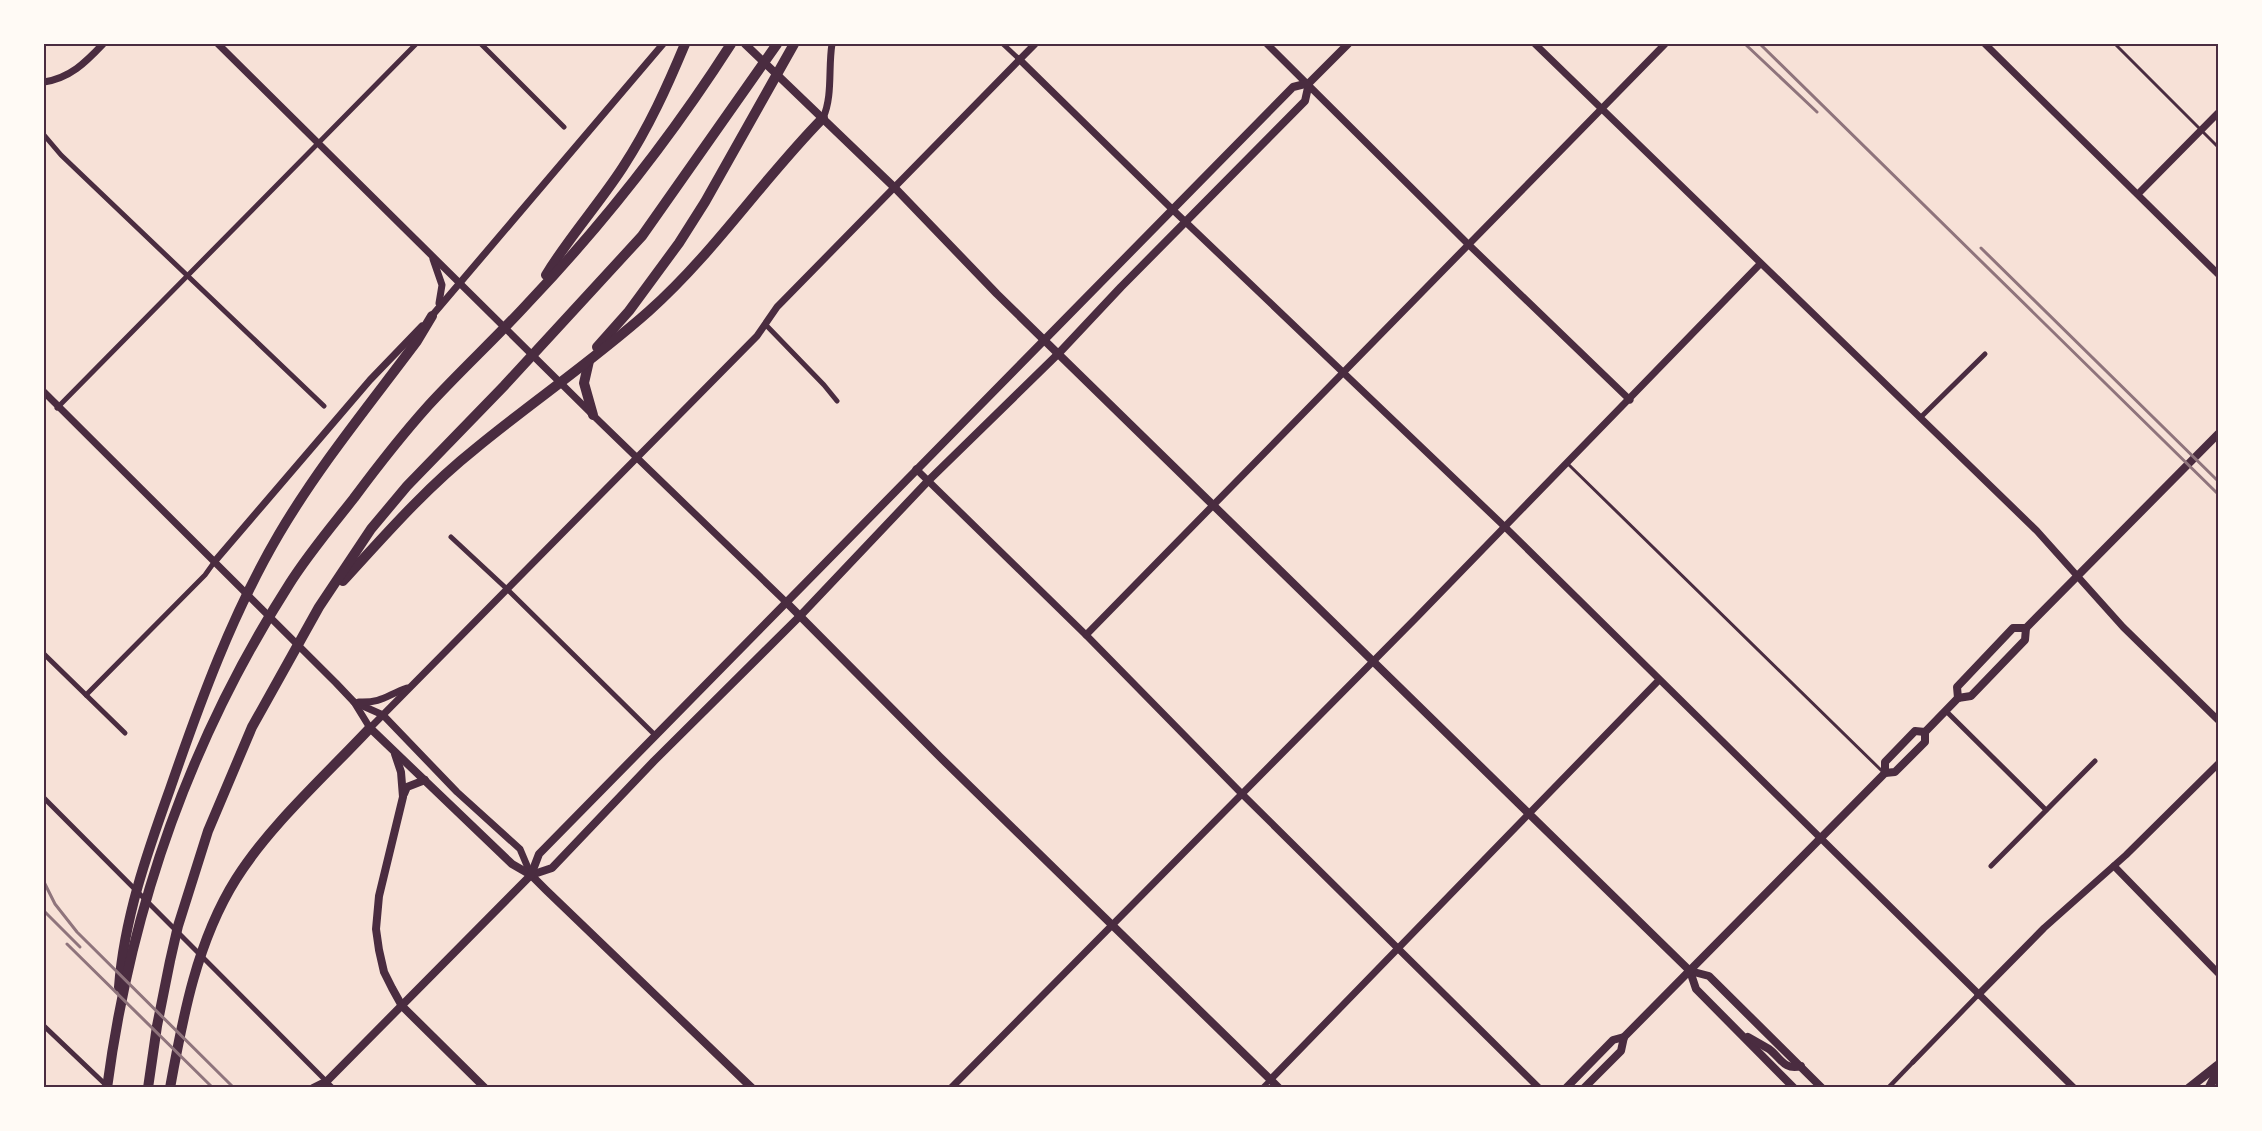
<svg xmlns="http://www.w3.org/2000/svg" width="2262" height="1131" viewBox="0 0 2262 1131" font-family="Cabin,sans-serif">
<rect width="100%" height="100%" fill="#f7e1d7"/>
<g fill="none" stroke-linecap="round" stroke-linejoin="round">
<g stroke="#4a2c40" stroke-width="3">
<polyline points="2115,44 2218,147"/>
<polyline points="1568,464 1883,772"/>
</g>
<polyline stroke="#4a2c40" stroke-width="4.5" points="1888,1088 1913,1062"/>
<g stroke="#4a2c40" stroke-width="5">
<polyline points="481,44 564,127"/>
<polyline points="1003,44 1019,59"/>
<polyline points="44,135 61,155 324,406"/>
<polyline points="765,324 824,385 837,401"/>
<polyline points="57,408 416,44"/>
<polyline points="1921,417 1985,354"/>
<polyline points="451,537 508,590 655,735"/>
<polyline points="44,654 125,733"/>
<polyline points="86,695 205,575 215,561"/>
<polyline points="1946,711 2046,810"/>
<polyline points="44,798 333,1088"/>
<polyline points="1991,866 2095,761"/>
<polyline points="44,1026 106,1085"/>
<polyline points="1913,1062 1978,995"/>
<polyline points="1262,1088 1271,1079"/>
</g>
<g stroke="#4a2c40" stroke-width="7">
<polyline points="218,44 600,422 787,603"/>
<polyline points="1267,44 1468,244 1630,400"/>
<polyline points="1535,44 2037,531 2123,627 2218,720"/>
<polyline points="1985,44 2218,274"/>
<polyline points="1019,59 1173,210 1505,527 2074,1088"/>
<path d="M44 82C70 78 85 63 103 44"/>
<path d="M823 118C833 96 828 68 832 44"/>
<polyline points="2138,194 2218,113"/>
<polyline points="433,259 442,285 439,303"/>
<polyline points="430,318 663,44"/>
<polyline points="44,392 336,683 354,702 370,728 757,336 777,307 1035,44"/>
<polyline points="916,469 1086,635 1242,794 1539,1088"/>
<polyline points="215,561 370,380 422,326"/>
<polyline points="1086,635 1665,44"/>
<polyline points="354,702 383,715 457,792 520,849 531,875"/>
<path d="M359 702C382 703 387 695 407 688"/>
<polyline points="2114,866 2218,973"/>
<polyline points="1978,995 2044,928 2126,855 2218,764"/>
<polyline points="1271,1079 1659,680"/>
<polyline points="951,1088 1417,617 1760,264"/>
</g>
<g stroke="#4a2c40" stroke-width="8">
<polyline points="745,44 895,188 997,294 1690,971 1696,989 1794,1088"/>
<polyline points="787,603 940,757 1279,1088"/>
<polyline points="1958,698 1957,687 2013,628 2026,628"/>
<polyline points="370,728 512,864 531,875 546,890 752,1088"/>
<polyline points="395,754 401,772 403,797 379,896 376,929 379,950 384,972 392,988 402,1006 485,1088"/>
<polyline points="1885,773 1885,762 1915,731 1925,732"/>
<polyline points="404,794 407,787 425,780"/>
<polyline points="531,875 552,868 654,761 800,616 928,481 1059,353 1121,287 1305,101 1309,83"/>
<polyline points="1690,971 1709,976 1822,1088"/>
<path d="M1748 1037C1755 1041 1762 1045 1769 1049 1780 1057 1784 1071 1801 1066"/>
<polyline points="313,1088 327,1081"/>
<polyline points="325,1088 327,1081 531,875 539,854 1293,87 1309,83 1348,44"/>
<polyline points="1566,1088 1613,1040 1624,1037"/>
<polyline points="1584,1088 1621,1051 1624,1037 1885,773 1895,772 1925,742 1925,732 1958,698 1971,696 2025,640 2026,628 2218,434"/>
</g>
<g stroke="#4a2c40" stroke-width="9">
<polyline points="2189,1088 2218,1065"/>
<polyline points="2209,1088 2218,1070"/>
</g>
<g stroke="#4a2c40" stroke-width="10">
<path d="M546 275C569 237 599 204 623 167 649 127 667 87 685 44"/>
<polyline points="597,347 629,311 679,243 705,202 794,44"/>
<polyline points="589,361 584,383 593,415"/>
<path d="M343 581C385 535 426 488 475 449 532 402 594 360 649 311 714 253 762 180 823 118"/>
<path d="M119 987C124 919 147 853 170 789 200 702 232 614 279 534 319 466 370 404 417 341L432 316"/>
<path d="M107 1088C131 907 192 736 290 583 309 553 332 526 354 498 377 467 402 435 428 406 460 371 496 338 528 303 603 224 672 136 731 44"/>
<polyline points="148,1088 157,1026 170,961 178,926 208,831 252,727 319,607 371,529 407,486 504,386 642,236 777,44"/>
<path d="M170 1088C183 1016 197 941 236 879 270 825 326 775 370 728"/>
</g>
<g stroke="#8f747c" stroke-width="3">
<polyline points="1745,44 1817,112"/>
<polyline points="1760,44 2218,494"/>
<polyline points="1981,248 2218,481"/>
<polyline points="44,882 55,904 77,932 234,1088"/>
<polyline points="44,911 80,947"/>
<polyline points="67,944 213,1088"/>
</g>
</g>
<rect width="2262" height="1131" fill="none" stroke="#fffaf5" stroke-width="90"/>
<rect x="45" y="45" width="2172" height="1041" fill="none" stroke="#4a2c40" stroke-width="2"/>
</svg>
